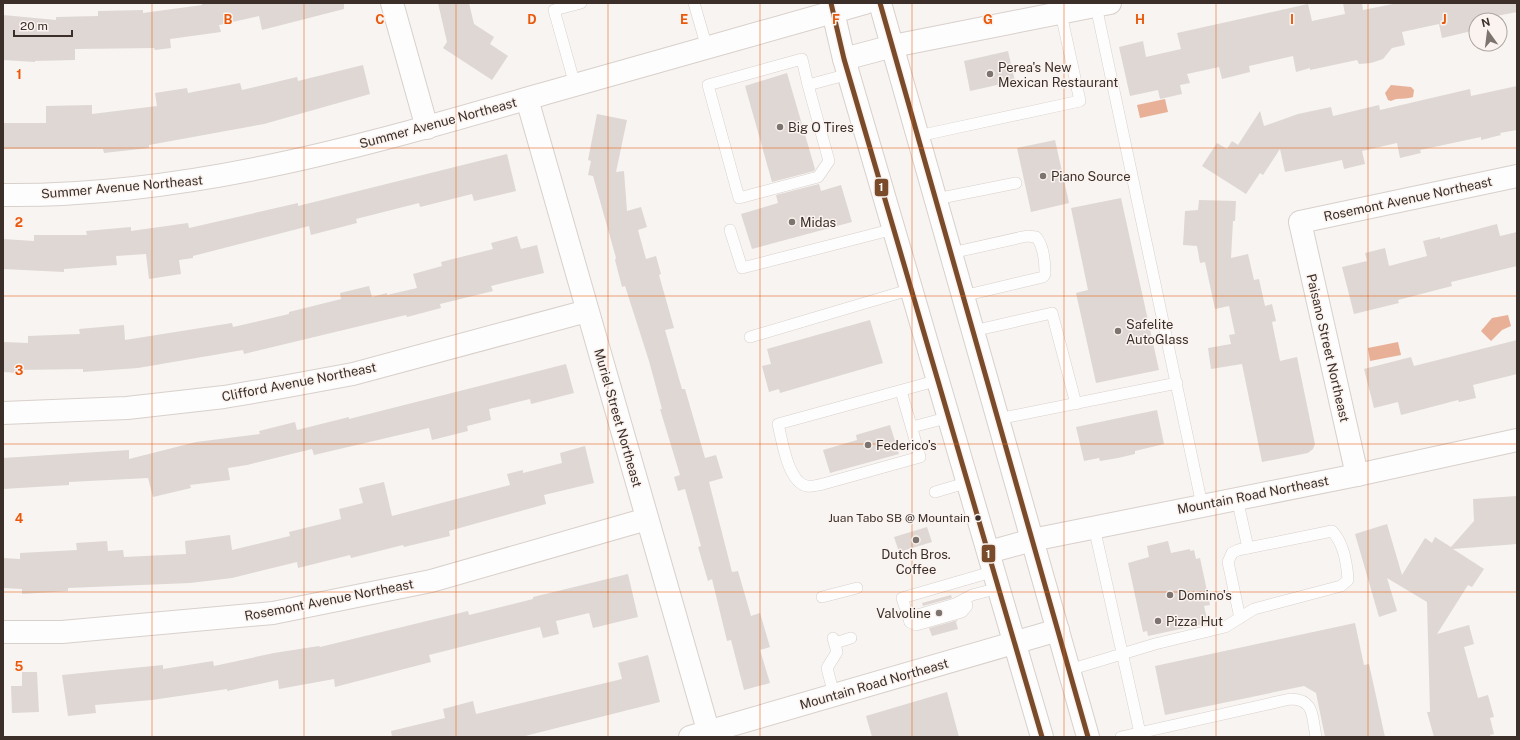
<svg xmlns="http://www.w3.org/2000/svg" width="1520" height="740" viewBox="0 0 1520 740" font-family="'Public Sans',sans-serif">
<rect width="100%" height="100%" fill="#f7f4f2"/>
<g fill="#e8b096">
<path d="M1391 85 1411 87 1414 90 1413 97C1405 100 1399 97 1391 101L1388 100 1385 93Z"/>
<polygon points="1165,99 1168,112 1140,118 1137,105"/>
<polygon points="1508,315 1511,326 1502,330 1491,341 1481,331 1492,318"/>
<polygon points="1398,342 1401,355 1370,361 1368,348"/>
</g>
<g fill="#dfd7d3">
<polygon points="201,3 344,3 344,9 262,30 259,16 219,25 221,32 170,39 171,48 155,50 154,48 75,49 75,60 35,61 35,62 3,60 3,15 56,20 56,17 98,16 98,11 143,10 143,13 202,5"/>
<polygon points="438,3 469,3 474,24 494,37 490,44 508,56 492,80 443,48 447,42"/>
<polygon points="1343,3 1362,3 1363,10 1398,3 1517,3 1517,12 1476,20 1476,30 1442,38 1439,24 1402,32 1405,45 1392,48 1383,59 1371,63 1359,64 1357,60 1310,70 1310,68 1296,72 1293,56 1249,66 1250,72 1222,79 1219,67 1187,74 1190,83 1180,85 1182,94 1160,99 1158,90 1130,96 1119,47 1143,41 1146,57 1181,49 1177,33 1308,4 1312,21 1345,14"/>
<polygon points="1008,51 1015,81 970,91 964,61"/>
<polygon points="363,65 370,94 264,124 149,145 149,148 104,153 103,149 3,149 3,123 46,123 46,106 92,105 92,114 157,106 155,93 187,88 188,93 240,83 242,90 297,77 298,81"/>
<polygon points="787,73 815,169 814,171 772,182 745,86"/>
<polygon points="1517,86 1517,130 1500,133 1501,135 1481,140 1481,137 1448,144 1420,150 1421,153 1400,158 1397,143 1362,151 1365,164 1344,169 1342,160 1285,172 1280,149 1263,175 1260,173 1246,194 1202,166 1217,143 1227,149 1232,141 1238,145 1260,111 1264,126 1298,114 1331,107 1333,116 1379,105 1380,110 1470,89 1471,96"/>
<polygon points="597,114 627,120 616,172 624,171 627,211 641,207 647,227 638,230 646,259 656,256 661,274 659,275 674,328 665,330 682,389 685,389 705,458 716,455 723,478 709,482 732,572 738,571 751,616 760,613 770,647 760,650 770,683 744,690 731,640 727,641 712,579 708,581 698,547 701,546 685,489 678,491 674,477 680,475 660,409 662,409 649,361 625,286 622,287 615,260 616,258 593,176 588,175 591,161 588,160"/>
<polygon points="1055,140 1069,203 1031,212 1017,148"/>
<polygon points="507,154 516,191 474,201 472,194 420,207 419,203 356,219 357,223 311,235 309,226 193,256 193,258 179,260 181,274 149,279 146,254 116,256 117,265 64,269 64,272 3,269 3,239 34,241 34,235 87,235 86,231 131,227 131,231 188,223 189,228 298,203 298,206"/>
<polygon points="819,184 821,191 841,185 852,222 752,249 741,214 778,203 776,195"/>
<polygon points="1121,198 1159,370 1096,383 1076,293 1088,290 1071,208"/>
<polygon points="1199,200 1236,201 1235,221 1233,221 1231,258 1248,254 1254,280 1259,279 1265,306 1272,304 1276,321 1272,322 1280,361 1297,357 1315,444 1313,449 1308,453 1262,462 1242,364 1211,369 1208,348 1231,344 1229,335 1235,334 1229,306 1215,309 1205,262 1200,263 1197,246 1183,245 1185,211 1198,210"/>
<polygon points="1497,224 1500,236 1517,232 1517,266 1451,282 1452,286 1398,300 1399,303 1354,314 1342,267 1367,261 1365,253 1385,248 1389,266 1427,256 1423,241 1440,237 1440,239"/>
<polygon points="517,236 521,249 537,245 544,273 491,286 493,291 440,304 441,308 407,317 406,315 244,354 243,350 138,368 83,372 83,369 18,370 18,373 3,372 3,342 28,343 28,336 80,334 79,329 124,325 125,340 232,323 233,327 289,314 289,312 341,299 340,293 369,286 372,297 387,293 387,295 417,288 413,274 442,266 441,262 493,249 491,243"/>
<polygon points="870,320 883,363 780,393 779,389 769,392 762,366 771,364 767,349"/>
<polygon points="1517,340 1517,374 1473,385 1476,398 1459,402 1458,400 1401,415 1398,402 1374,408 1364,369 1411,357 1414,366"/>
<polygon points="566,364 574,393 531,404 530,399 489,409 491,420 467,426 468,431 432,440 429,428 314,455 312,449 247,465 228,468 230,480 190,485 191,488 153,497 148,478 69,482 69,485 3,489 3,458 129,450 129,459 196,442 260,434 259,431 295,422 297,430 349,417 349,419"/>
<polygon points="1157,410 1164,444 1135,451 1135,454 1118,458 1100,461 1099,458 1084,461 1076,427"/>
<polygon points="890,425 899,454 830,473 823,450 857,440 856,435"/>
<polygon points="585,446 594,483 544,495 546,504 449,531 450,536 404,547 403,545 351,558 350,555 298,568 297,562 232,578 190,583 68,588 68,591 22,594 22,589 3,588 3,558 20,559 20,553 77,550 76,543 107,541 108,551 123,550 124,557 186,554 185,541 230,535 232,550 290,536 289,532 341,519 339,509 363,503 359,488 384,482 392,516 510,485 507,474 523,470 523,473 562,463 560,453"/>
<polygon points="1517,496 1517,544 1453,549 1484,569 1472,587 1468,585 1437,634 1469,625 1474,644 1464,647 1478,698 1488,695 1494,717 1490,718 1494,734 1490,735 1491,737 1434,737 1427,712 1430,712 1427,602 1387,578 1397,611 1379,617 1355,534 1387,524 1402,575 1425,538 1432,543 1435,537 1451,547 1474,521 1473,499"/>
<polygon points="927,527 932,542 899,552 894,537"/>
<polygon points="1168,541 1171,553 1190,549 1190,551 1194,550 1196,559 1200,558 1210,605 1204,606 1208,623 1148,636 1147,631 1143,632 1128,563 1149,557 1147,546"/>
<polygon points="628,574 638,617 593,628 589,613 556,621 559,634 543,638 540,627 429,655 431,662 335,687 334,679 279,689 278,680 227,691 227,689 152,700 95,705 96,713 68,716 62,675 163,665 163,669 213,661 214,666 274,653 319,646 320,647 468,611 469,615 533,599 533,597"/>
<polygon points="951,595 952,598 923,606 922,603"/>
<polygon points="958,620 956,622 958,629 932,636 929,628"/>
<polygon points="1355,623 1364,665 1369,664 1385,737 1325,737 1316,693 1304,686 1165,715 1155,666"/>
<polygon points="648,655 660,702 521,737 392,737 391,731 445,718 443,709 473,701 476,714 622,679 618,663"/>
<polygon points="22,672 37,672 39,712 12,713 11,686 22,686"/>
<polygon points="947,692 959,737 872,737 866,716"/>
</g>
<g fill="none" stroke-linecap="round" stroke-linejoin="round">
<defs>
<g id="lane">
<polyline points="694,3 707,48"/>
<polyline points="1096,6 1202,505"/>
<polyline points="575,85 554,10 581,3"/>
<polyline points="808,85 829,161 818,177 739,198 708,85 802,59 808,85 849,74"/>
<polyline points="918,136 1080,101 1060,9"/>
<polyline points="936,199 1016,183"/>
<polyline points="730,230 742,268 894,229"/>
<path d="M951 253 1027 236 1036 237C1044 246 1045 263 1045 274L1043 277 963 296"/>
<polyline points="973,331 1052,313 1076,404"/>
<polyline points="750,337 912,289"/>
<path d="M901 391 920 457 823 484C818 485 812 487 807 486 788 483 782 440 778 424L939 380"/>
<polyline points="998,419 1177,383"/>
<polyline points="912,427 950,417"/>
<polyline points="935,492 969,482"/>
<polyline points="1237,498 1248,548"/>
<polyline points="1094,527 1140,733"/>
<polyline points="995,571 902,598 910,622 914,616 955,604 972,595 999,588"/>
<polyline points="822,597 857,588"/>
<polyline points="910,622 916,625 962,612 967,606 965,600"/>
<polyline points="833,638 837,652 827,668 834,695"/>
<polyline points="835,643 851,638"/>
<path d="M1069 670 1155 644 1225 627 1254 609 1341 586 1348 580C1347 564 1343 542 1332 531L1238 550 1232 553 1228 562 1240 618"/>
<path d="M1121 737 1290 699C1315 699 1312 717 1316 737"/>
</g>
<g id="street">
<polyline points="392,3 427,128"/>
<polyline points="844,59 893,46 1110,3"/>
<polyline points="527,99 710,737"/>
<path d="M3 195C189 197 367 145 543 94 650 63 758 34 865 3"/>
<polyline points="3,413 127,408 224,397 288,386 353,374 587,311"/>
<polyline points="1357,475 1300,222 1517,176"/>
<polyline points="3,632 62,632 273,613 431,581 647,519"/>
<polyline points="690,737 1058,630"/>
</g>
<g id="secondary">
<polyline points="831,3 844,59 1042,737"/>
<polyline points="880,3 1088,737"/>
<polyline points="989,552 1032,540 1357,475 1517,440"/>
</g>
</defs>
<use href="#lane" stroke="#d8d0cb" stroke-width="12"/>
<use href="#street" stroke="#d8d0cb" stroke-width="24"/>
<use href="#secondary" stroke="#d8d0cb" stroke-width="24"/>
<use href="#lane" stroke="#fefdfd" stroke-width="11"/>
<use href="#street" stroke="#fefdfd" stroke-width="22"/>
<use href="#secondary" stroke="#fefdfd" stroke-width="22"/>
<defs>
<g id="bus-1">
<polyline points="831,3 844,59 1042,737"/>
<polyline points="880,3 1088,737"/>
</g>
</defs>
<use href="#bus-1" stroke="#faf3ef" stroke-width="8"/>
<use href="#bus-1" stroke="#7a4b2a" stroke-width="5"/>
</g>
<path fill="none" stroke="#e8590c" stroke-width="1" stroke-opacity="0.55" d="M152 3V737M304 3V737M456 3V737M608 3V737M760 3V737M912 3V737M1064 3V737M1216 3V737M1368 3V737M3 148H1517M3 296H1517M3 444H1517M3 592H1517"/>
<g fill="#7d746f" stroke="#faf3ef" stroke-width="1.5">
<circle cx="990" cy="74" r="4"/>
<circle cx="780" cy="127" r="4"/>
<circle cx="1043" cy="176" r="4"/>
<circle cx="792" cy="222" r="4"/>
<circle cx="1118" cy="331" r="4"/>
<circle cx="868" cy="445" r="4"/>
<circle cx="916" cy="540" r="4"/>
<circle cx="1170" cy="595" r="4"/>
<circle cx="939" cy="613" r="4"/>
<circle cx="1158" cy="621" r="4"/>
</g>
<circle fill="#3c2f29" stroke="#faf3ef" stroke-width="1.5" cx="978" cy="518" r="3.5"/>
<g text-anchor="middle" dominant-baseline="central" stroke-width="3" stroke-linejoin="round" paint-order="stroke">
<g font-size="12" fill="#3c2f29" stroke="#faf3ef" text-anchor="end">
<text x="970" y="518">Juan Tabo SB @ Mountain</text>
</g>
<g font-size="13" fill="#3c2f29" stroke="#faf3ef" text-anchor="start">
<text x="998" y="67">Perea's New<tspan x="998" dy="15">Mexican Restaurant</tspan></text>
<text x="788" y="127">Big O Tires</text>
<text x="1051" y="176">Piano Source</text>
<text x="800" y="222">Midas</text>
<text x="1126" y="324">Safelite<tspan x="1126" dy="15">AutoGlass</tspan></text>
<text x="876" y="445">Federico's</text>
<text x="916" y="554" text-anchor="middle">Dutch Bros.<tspan x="916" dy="15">Coffee</tspan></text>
<text x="1178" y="595">Domino's</text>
<text x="931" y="613" text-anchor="end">Valvoline</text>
<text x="1166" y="621">Pizza Hut</text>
</g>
<g font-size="13" fill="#3c2f29" stroke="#faf3ef">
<text transform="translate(438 123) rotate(-15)">Summer Avenue Northeast</text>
<text transform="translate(122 187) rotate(-5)">Summer Avenue Northeast</text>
<text transform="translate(1408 199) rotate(-12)">Rosemont Avenue Northeast</text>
<text transform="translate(1328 348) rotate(77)">Paisano Street Northeast</text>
<text transform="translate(299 382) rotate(-11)">Clifford Avenue Northeast</text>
<text transform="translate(618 418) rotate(74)">Muriel Street Northeast</text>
<text transform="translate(1253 495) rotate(-11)">Mountain Road Northeast</text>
<text transform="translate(329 600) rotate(-11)">Rosemont Avenue Northeast</text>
<text transform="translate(874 684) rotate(-16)">Mountain Road Northeast</text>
</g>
</g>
<g font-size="13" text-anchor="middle" font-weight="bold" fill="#e8590c" stroke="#faf3ef" stroke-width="3" stroke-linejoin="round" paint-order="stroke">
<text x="228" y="24">B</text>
<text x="380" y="24">C</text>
<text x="532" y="24">D</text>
<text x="684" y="24">E</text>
<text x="836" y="24">F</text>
<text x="988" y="24">G</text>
<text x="1140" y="24">H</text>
<text x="1292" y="24">I</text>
<text x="1444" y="24">J</text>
<text x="19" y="79">1</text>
<text x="19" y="227">2</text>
<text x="19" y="375">3</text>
<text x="19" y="523">4</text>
<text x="19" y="671">5</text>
</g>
<g stroke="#faf3ef" stroke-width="1.5">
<rect x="874" y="178" width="15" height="19" rx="4" fill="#7a4b2a"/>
<rect x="981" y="544" width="15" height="19" rx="4" fill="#7a4b2a"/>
</g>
<g font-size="11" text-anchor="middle" font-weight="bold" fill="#fff">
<text x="881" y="191">1</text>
<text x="988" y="558">1</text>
</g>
<rect width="1520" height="740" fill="none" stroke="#3c2f29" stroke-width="8"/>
<g transform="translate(1488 32) rotate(346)"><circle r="19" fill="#faf3ef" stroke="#aea5a0"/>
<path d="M0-3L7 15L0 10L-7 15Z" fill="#7d746f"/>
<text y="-6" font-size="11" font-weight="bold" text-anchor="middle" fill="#3c2f29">N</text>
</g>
<path d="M14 30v6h58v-6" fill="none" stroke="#3c2f29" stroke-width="2"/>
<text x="20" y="30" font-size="12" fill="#3c2f29" stroke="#faf3ef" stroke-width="3" paint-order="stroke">20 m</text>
</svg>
